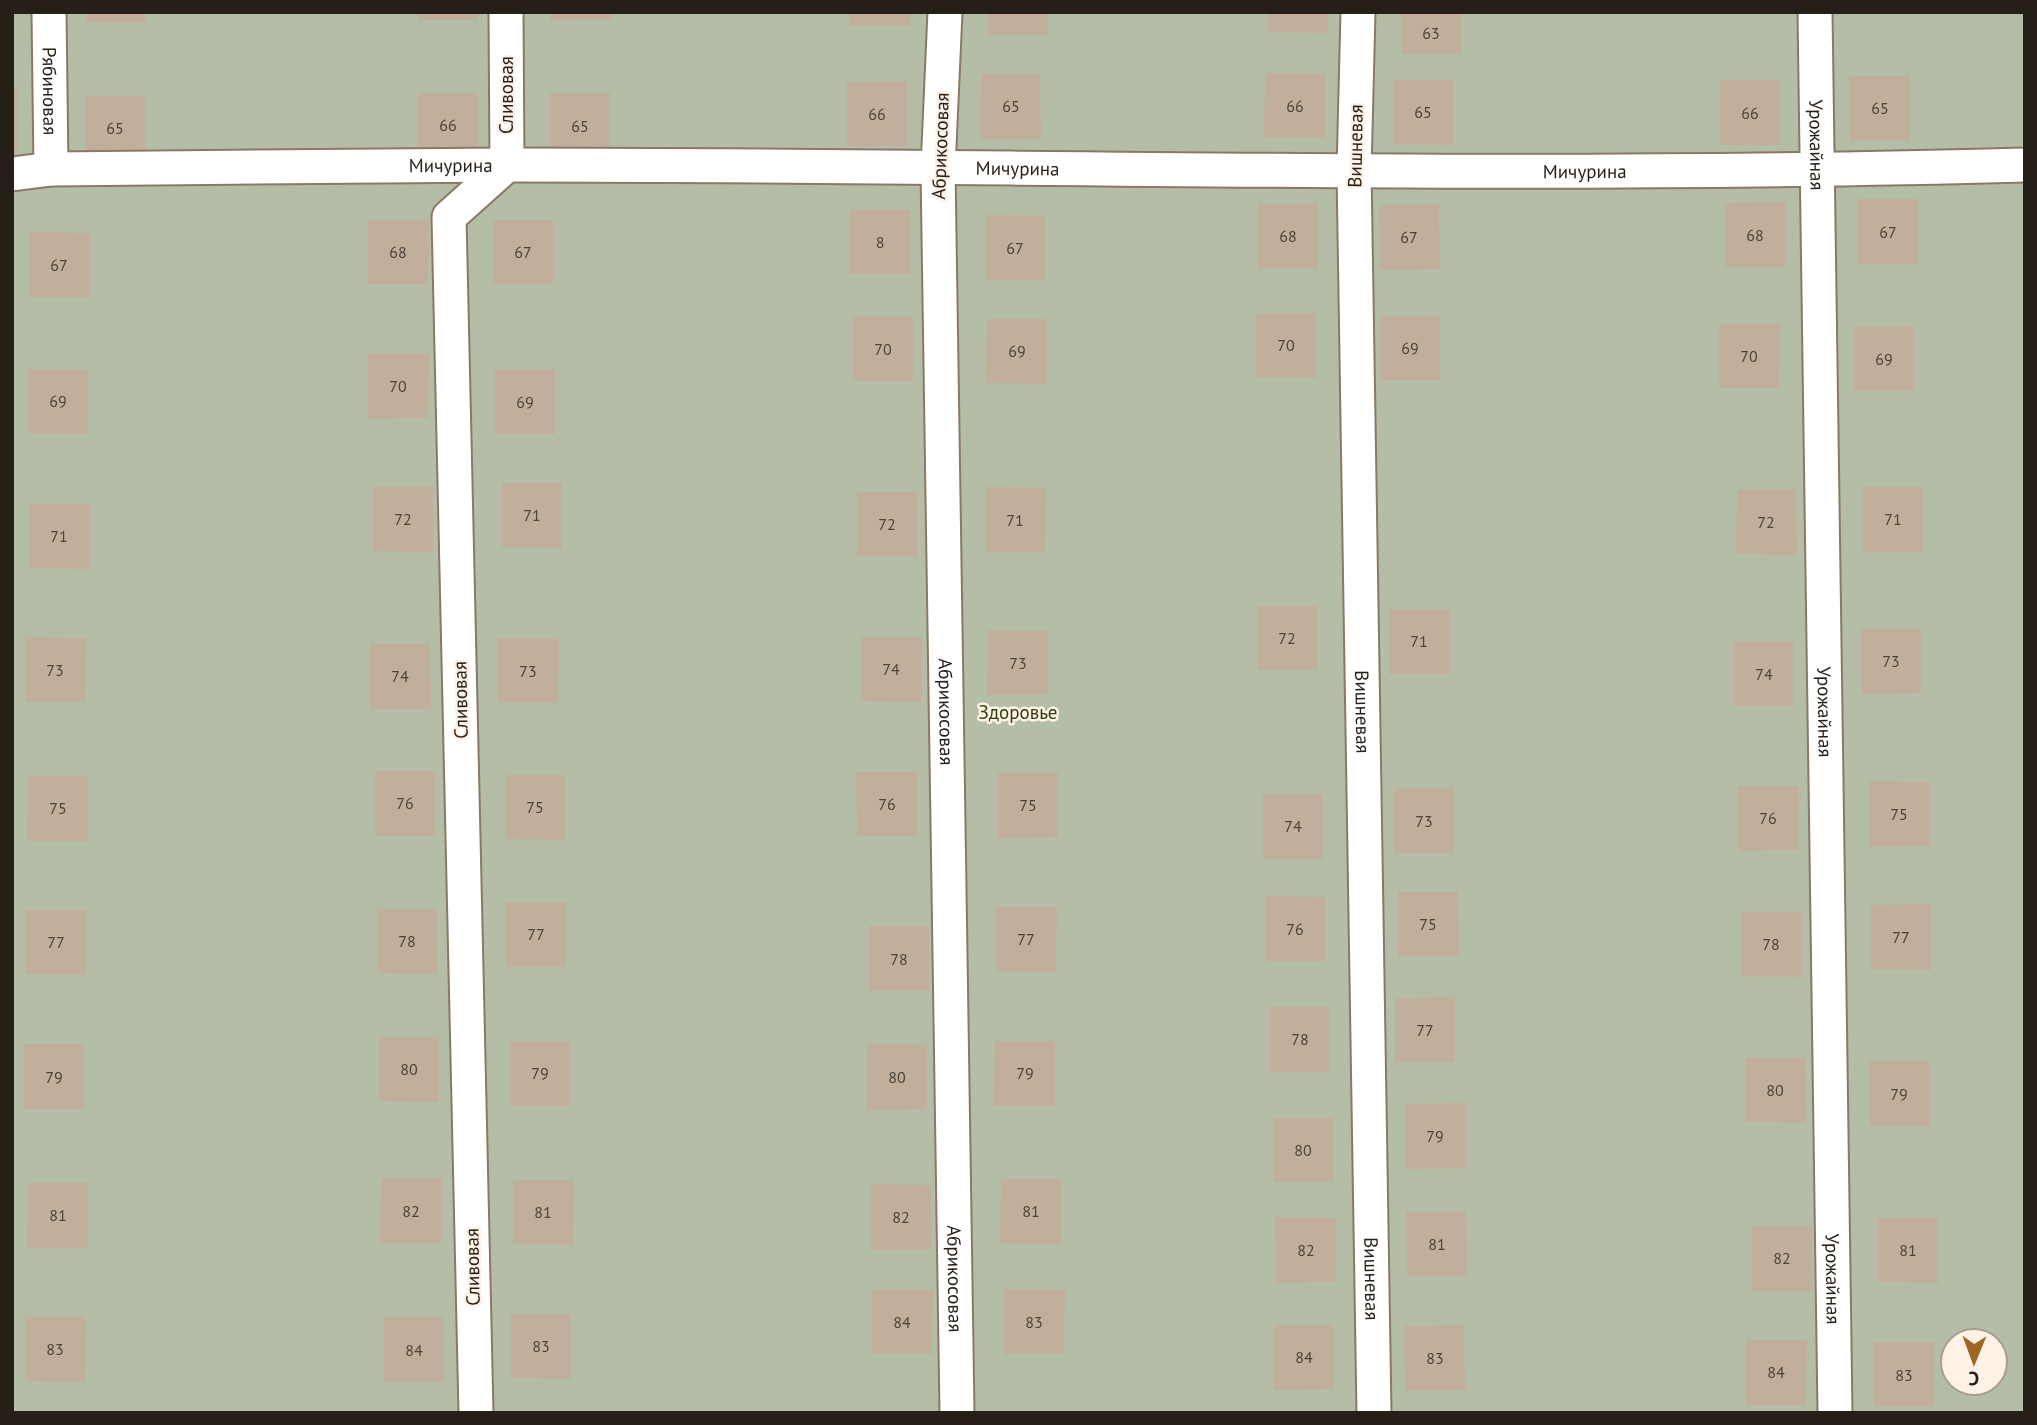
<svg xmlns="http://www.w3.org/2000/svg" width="2037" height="1425" viewBox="0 0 2037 1425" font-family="'PT Sans',sans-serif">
<rect width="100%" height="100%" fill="#f7e2ce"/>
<path fill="#b4bea6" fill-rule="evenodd" d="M12 12H2025V1413H12ZM1953 1341H1995V1383H1953Z"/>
<g fill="#c2af9b">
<polygon points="86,12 146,12 146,23 86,22"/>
<rect x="418" y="12" width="60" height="8"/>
<polygon points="550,12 611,12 611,20 550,21"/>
<rect x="850" y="12" width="60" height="14"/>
<rect x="988" y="12" width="60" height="23"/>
<polygon points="1268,12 1328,12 1328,33 1268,32"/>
<rect x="1401" y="12" width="60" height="42"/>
<polygon points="1265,73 1325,74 1325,138 1264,138"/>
<polygon points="981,74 1040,74 1041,139 980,139"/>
<polygon points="1849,76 1910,76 1910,140 1850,141"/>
<polygon points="1393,80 1453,80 1453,145 1393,144"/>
<rect x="1720" y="80" width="60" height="65"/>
<polygon points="907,81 907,146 847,146 847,82"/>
<rect x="12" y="89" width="6" height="65"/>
<polygon points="418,93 478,93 478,158 417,157"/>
<rect x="550" y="93" width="60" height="65"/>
<polygon points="85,96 146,96 145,161 85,160"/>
<polygon points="1858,199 1918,199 1918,264 1857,264"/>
<polygon points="1785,202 1785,267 1725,267 1725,203"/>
<polygon points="1318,203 1318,269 1258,268 1258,204"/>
<polygon points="1439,204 1440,269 1380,270 1379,205"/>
<polygon points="850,209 910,210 910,274 850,274"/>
<polygon points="985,215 1045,216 1045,280 985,280"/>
<polygon points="429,219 428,284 368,284 368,220"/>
<polygon points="493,220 553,220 553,285 493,284"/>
<polygon points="29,232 89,233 90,297 29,297"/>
<polygon points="1256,313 1316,313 1316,378 1256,377"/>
<polygon points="1440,315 1440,380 1380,380 1380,316"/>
<polygon points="853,316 913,317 913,381 853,381"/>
<polygon points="987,319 1047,319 1047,384 986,383"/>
<polygon points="1780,323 1779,388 1719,388 1719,324"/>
<rect x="1854" y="326" width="60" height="65"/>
<polygon points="368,353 429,354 428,418 368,419"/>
<polygon points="28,369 88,369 88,434 28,433"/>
<rect x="495" y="369" width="60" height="65"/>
<polygon points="502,483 562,483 562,548 502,547"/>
<polygon points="433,486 433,552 373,551 373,487"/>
<polygon points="985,487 1046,488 1045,552 985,552"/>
<rect x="1863" y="487" width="60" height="65"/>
<polygon points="1796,489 1797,555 1736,554 1737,490"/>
<polygon points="857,492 917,492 917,557 857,556"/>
<polygon points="29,504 89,504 89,569 29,568"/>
<rect x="1257" y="606" width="60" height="64"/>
<rect x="1389" y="609" width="60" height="65"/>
<polygon points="1861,629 1921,629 1921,693 1861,694"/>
<polygon points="988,630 1048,631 1048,695 987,695"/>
<polygon points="25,637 86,638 85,702 25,702"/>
<polygon points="861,637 922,637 921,702 861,701"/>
<polygon points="498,638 559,639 558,703 498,703"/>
<rect x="1734" y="641" width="60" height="65"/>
<polygon points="370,644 430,644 431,709 370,709"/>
<rect x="375" y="771" width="60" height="65"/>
<polygon points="856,772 917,772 917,836 857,836"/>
<polygon points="998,773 1058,773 1058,837 998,838"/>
<polygon points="505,775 565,775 565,840 505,839"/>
<polygon points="28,776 88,776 88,841 27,841"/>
<polygon points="1869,781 1929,782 1930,846 1869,847"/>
<polygon points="1738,786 1799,786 1798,850 1738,851"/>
<polygon points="1454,788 1454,853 1394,853 1394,789"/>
<rect x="1263" y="794" width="60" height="65"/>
<polygon points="1398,892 1458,892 1459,956 1398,957"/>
<polygon points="1265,896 1325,897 1325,961 1265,961"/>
<rect x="506" y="902" width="60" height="65"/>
<polygon points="1931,904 1931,970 1871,969 1871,905"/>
<polygon points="996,907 1057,907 1056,972 996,971"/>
<polygon points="377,909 437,909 437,974 377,973"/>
<polygon points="26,910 86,910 86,975 26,974"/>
<polygon points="1741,912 1801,912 1801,977 1741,976"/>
<rect x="869" y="926" width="60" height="65"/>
<polygon points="1455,997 1455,1062 1395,1062 1395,998"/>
<rect x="1270" y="1007" width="60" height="65"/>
<polygon points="379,1037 439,1037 439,1102 379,1101"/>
<rect x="510" y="1041" width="60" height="65"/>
<polygon points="995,1041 1055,1041 1055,1106 994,1106"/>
<rect x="24" y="1044" width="60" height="65"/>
<polygon points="867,1044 927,1045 927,1109 867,1110"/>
<polygon points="1745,1058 1805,1058 1806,1123 1745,1122"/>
<rect x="1869" y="1061" width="60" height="65"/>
<polygon points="1465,1103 1465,1168 1405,1169 1405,1104"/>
<rect x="1273" y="1118" width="60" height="64"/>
<polygon points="381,1178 441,1178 441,1243 380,1243"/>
<polygon points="1001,1179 1061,1179 1061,1244 1000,1243"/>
<polygon points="513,1180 574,1180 573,1245 513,1244"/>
<polygon points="28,1183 88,1183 88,1248 27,1248"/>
<polygon points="871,1184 931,1185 931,1249 871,1250"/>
<polygon points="1466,1211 1467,1276 1407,1277 1406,1212"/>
<polygon points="1275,1217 1336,1218 1336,1282 1276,1283"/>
<polygon points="1938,1217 1938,1283 1878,1282 1878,1218"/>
<rect x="1752" y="1226" width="60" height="65"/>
<polygon points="872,1289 933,1290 932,1354 872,1354"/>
<polygon points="1004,1289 1065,1290 1064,1354 1004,1354"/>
<polygon points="511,1314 571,1314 571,1379 511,1378"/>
<polygon points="25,1317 86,1317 85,1382 25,1381"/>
<rect x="384" y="1317" width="60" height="65"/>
<polygon points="1274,1325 1334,1325 1334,1389 1274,1390"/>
<polygon points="1464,1325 1465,1390 1405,1391 1404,1326"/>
<polygon points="1746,1340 1807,1340 1806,1405 1746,1405"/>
<rect x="1874" y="1342" width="60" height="65"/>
</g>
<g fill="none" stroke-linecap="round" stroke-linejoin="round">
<defs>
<g id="street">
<path id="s1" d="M49 12 51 169"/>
<path id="s2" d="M945 12 938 169 957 1413"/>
<path id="s3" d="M1358 12 1354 171 1374 1413"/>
<path id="s4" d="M1815 12 1835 1413"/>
<path id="s5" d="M12 174 51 169C203 168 355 165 507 165 1013 165 1519 179 2025 165"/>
<polyline points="476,1413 449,217 507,165 506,12"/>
</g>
</defs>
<use href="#street" stroke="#8b7865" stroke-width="37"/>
<use href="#street" stroke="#fff" stroke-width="33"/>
</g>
<g text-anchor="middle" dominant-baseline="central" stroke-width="5" stroke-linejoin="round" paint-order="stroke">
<g font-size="16" fill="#4d4338">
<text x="1431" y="33">63</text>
<text x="1011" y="106">65</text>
<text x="1295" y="106">66</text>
<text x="1880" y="108">65</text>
<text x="1423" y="112">65</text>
<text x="1750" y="113">66</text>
<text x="877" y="114">66</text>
<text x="448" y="125">66</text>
<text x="580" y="126">65</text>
<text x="115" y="128">65</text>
<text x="1888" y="232">67</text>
<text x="1755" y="235">68</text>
<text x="1288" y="236">68</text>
<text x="1409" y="237">67</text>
<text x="880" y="242">8</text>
<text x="1015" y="248">67</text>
<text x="398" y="252">68</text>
<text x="523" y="252">67</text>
<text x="59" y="265">67</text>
<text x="1286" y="345">70</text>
<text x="1410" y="348">69</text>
<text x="883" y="349">70</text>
<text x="1017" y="351">69</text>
<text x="1749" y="356">70</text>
<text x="1884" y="359">69</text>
<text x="398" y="386">70</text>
<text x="58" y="401">69</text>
<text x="525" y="402">69</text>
<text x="532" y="515">71</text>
<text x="403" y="519">72</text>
<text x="1893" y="519">71</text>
<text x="1015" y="520">71</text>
<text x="1766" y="522">72</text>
<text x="887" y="524">72</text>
<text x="59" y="536">71</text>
<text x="1287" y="638">72</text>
<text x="1419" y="641">71</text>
<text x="1891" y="661">73</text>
<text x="1018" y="663">73</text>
<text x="891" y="669">74</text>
<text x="55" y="670">73</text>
<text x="528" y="671">73</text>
<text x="1764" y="674">74</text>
<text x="400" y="676">74</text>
<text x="405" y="803">76</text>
<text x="887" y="804">76</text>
<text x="1028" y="805">75</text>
<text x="535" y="807">75</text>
<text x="58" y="808">75</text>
<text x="1899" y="814">75</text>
<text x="1768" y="818">76</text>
<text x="1424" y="821">73</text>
<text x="1293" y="826">74</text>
<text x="1428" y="924">75</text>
<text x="1295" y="929">76</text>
<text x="536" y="934">77</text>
<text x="1901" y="937">77</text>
<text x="1026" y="939">77</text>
<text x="407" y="941">78</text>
<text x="56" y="942">77</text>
<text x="1771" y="944">78</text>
<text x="899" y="959">78</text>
<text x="1425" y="1030">77</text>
<text x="1300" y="1039">78</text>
<text x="409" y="1069">80</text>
<text x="540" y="1073">79</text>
<text x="1025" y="1073">79</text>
<text x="54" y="1077">79</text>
<text x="897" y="1077">80</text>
<text x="1775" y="1090">80</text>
<text x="1899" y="1094">79</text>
<text x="1435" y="1136">79</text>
<text x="1303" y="1150">80</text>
<text x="411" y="1211">82</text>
<text x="1031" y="1211">81</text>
<text x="543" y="1212">81</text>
<text x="58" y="1215">81</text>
<text x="901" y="1217">82</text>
<text x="1437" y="1244">81</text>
<text x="1306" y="1250">82</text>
<text x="1908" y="1250">81</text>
<text x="1782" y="1258">82</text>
<text x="902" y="1322">84</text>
<text x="1034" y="1322">83</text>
<text x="541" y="1346">83</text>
<text x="55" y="1349">83</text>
<text x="414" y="1350">84</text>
<text x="1304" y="1357">84</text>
<text x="1435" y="1358">83</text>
<text x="1776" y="1372">84</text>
<text x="1904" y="1375">83</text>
</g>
<g font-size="19" fill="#261f17" stroke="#fef1e5">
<text stroke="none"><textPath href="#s1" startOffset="79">Рябиновая</textPath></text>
<text transform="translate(506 95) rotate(-90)">Сливовая</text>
<text transform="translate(940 146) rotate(-88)">Абрикосовая</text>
<text transform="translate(1355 146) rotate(-89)">Вишневая</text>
<text stroke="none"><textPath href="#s4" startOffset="133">Урожайная</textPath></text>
<text stroke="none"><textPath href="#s5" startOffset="439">Мичурина</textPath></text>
<text stroke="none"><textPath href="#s5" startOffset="1006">Мичурина</textPath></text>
<text stroke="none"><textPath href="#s5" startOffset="1573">Мичурина</textPath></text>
<text transform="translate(460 700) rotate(-91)">Сливовая</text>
<text stroke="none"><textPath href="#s2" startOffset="700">Абрикосовая</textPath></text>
<text stroke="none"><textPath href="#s3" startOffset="700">Вишневая</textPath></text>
<text stroke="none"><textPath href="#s4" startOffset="700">Урожайная</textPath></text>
<text transform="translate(472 1267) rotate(-91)">Сливовая</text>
<text stroke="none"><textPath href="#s2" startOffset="1267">Абрикосовая</textPath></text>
<text stroke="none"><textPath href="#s3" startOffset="1267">Вишневая</textPath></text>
<text stroke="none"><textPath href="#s4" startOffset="1267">Урожайная</textPath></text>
</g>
<g font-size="19" fill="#2e3f10" stroke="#fef1e5">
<text x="1018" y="712">Здоровье</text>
</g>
</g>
<rect width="2037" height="1425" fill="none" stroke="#261f17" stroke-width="28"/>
<g transform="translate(1974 1362) rotate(181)"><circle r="33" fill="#fef1e5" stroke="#a89d93" stroke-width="2"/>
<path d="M0-5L12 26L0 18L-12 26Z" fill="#9e6523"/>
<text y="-10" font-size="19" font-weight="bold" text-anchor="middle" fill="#261f17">С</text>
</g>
</svg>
